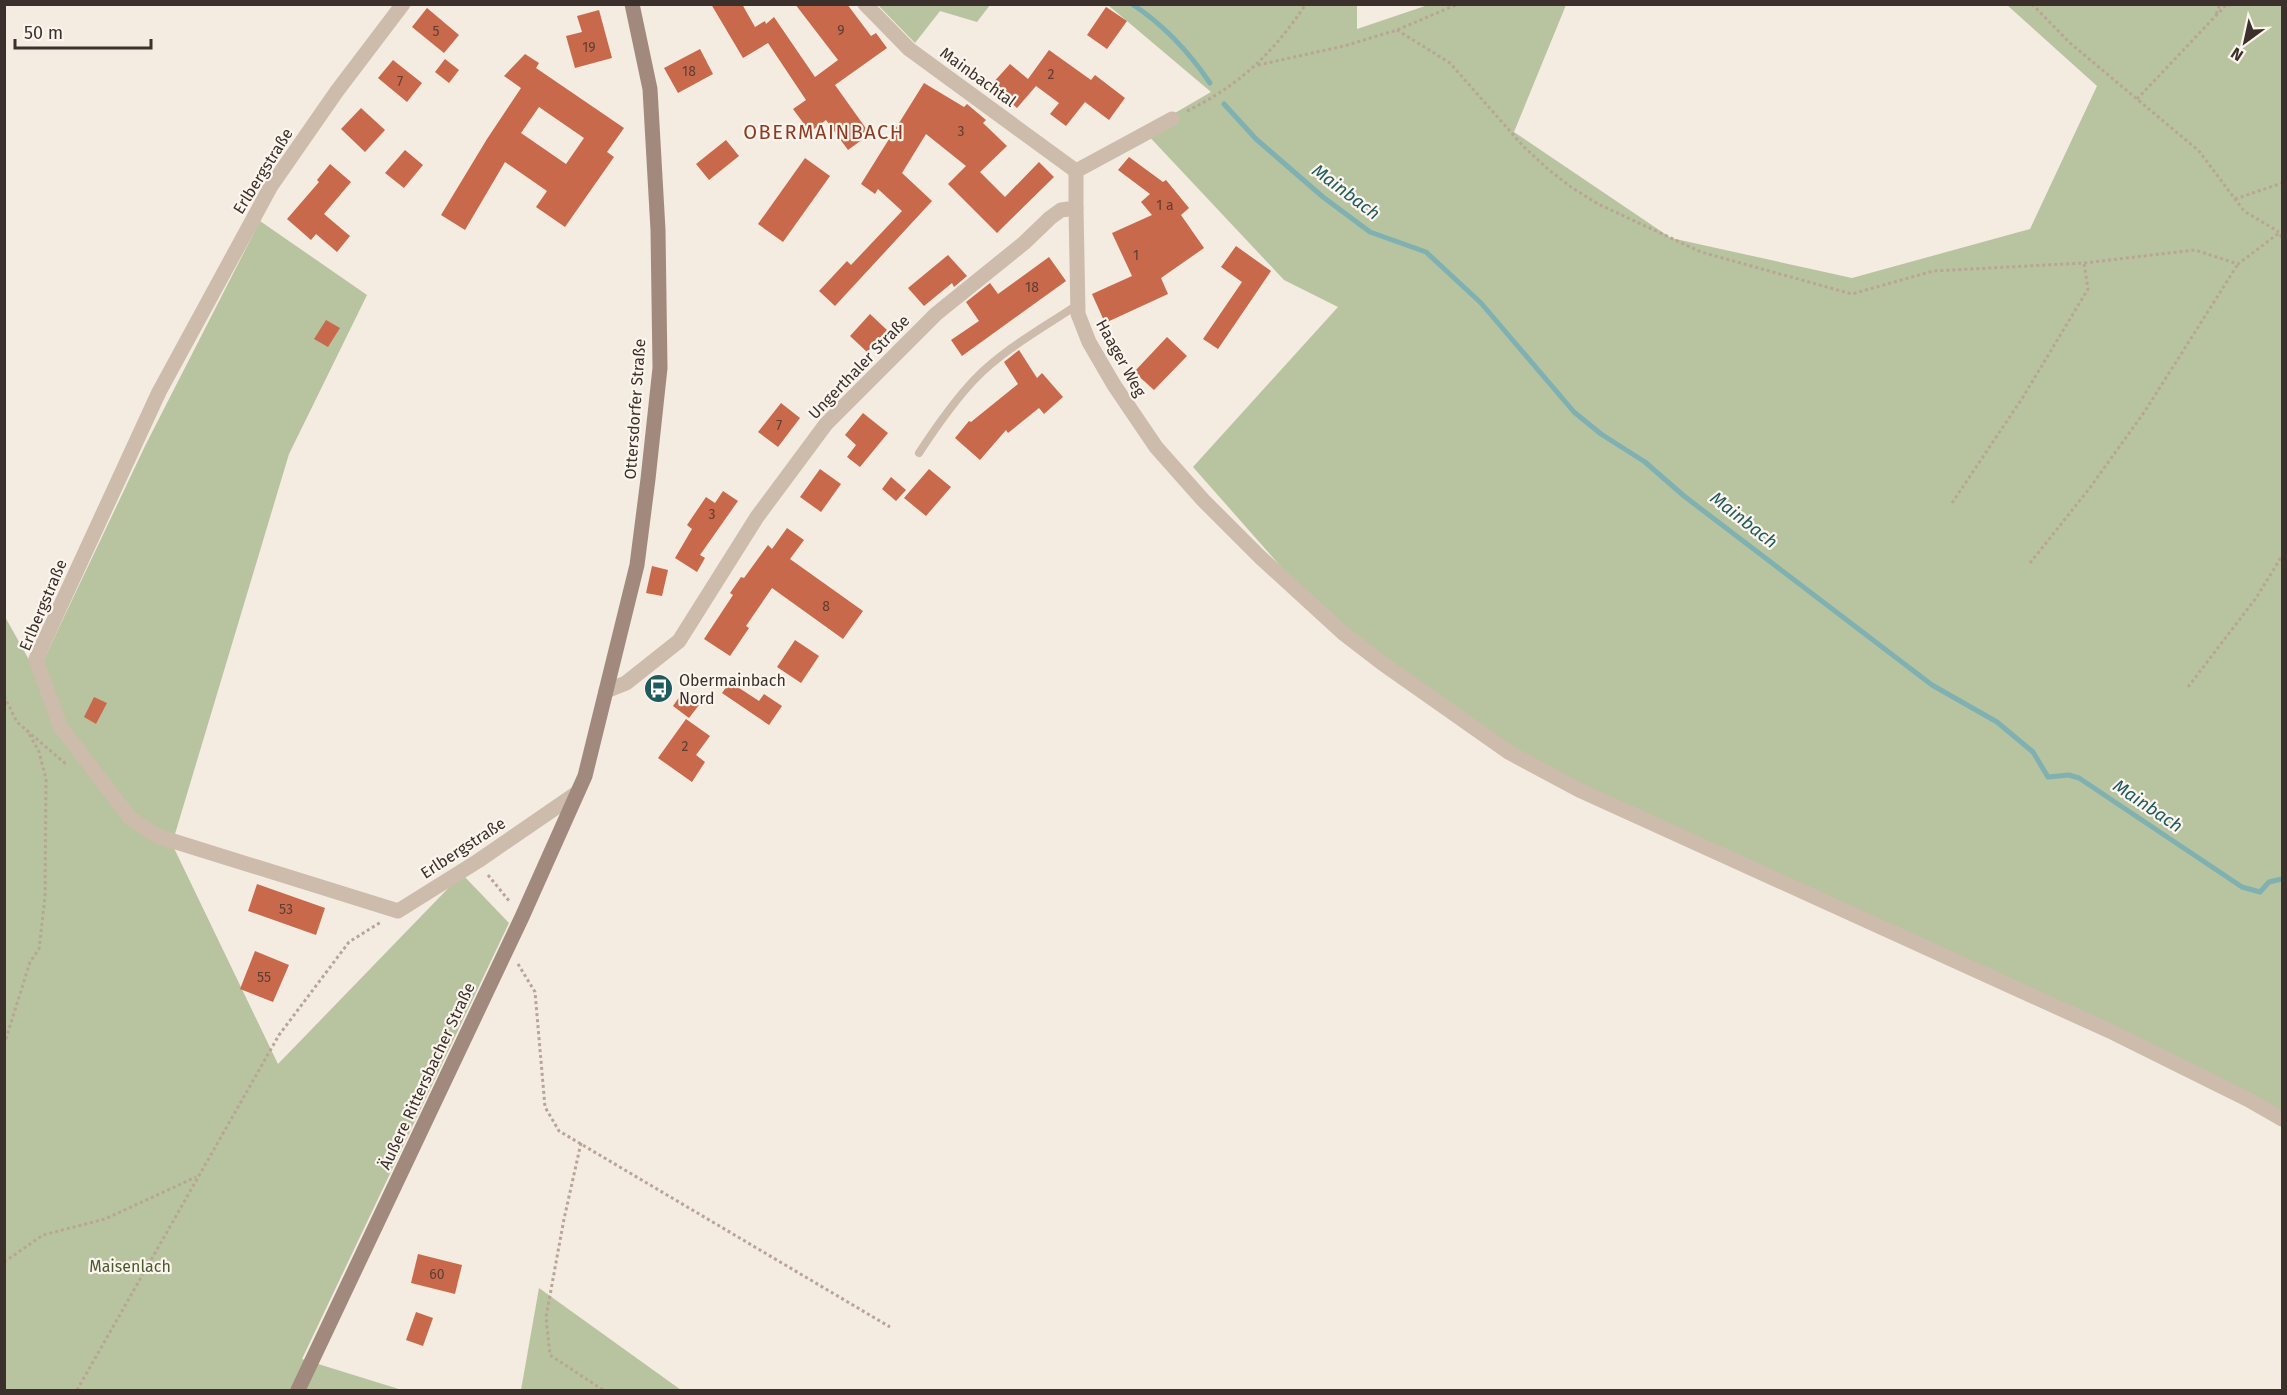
<svg xmlns="http://www.w3.org/2000/svg" width="2287" height="1395" viewBox="0 0 2287 1395" font-family="'Fira Sans',sans-serif">
<rect width="100%" height="100%" fill="#f4ebe1"/>
<g fill="#b8c4a0">
<polygon points="878,5 990,5 977,22 940,11 915,43"/>
<polygon points="1108,5 1357,5 1357,29 1428,5 1566,5 1514,132 1671,238 1852,278 2030,229 2097,86 2007,5 2282,5 2282,1123 2180,1066 1533,766 1329,621 1193,467 1338,307 1284,280 1144,131 1211,92"/>
<polygon points="260,221 367,295 289,454 172,844 278,1064 462,874 509,923 302,1359 402,1390 5,1390 4,615 37,674 145,446"/>
<polygon points="539,1288 681,1390 521,1390"/>
</g>
<g fill="none" stroke-linecap="round" stroke-linejoin="round">
<g stroke="#7fb0b2" stroke-width="5">
<path d="M1132 4C1164 25 1189 52 1210 83"/>
<polyline points="1224,104 1256,139 1323,197 1370,232 1426,252 1481,303 1574,412 1601,434 1645,462 1684,496 1932,685 1997,722 2033,752 2048,777 2069,775 2079,778 2242,887 2260,892 2269,882 2282,879"/>
</g>
</g>
<g fill="#c8694b" fill-rule="evenodd">
<polygon points="711,4 742,4 755,27 765,21 766,24 774,17 815,77 838,60 795,4 847,4 871,36 876,33 887,48 835,85 870,134 848,150 826,120 810,132 793,109 806,100 768,43 743,58"/>
<polygon points="1106,7 1127,21 1107,49 1087,35"/>
<polygon points="427,8 459,35 444,53 412,27"/>
<polygon points="599,10 612,58 575,68 566,36 582,32 577,16"/>
<polygon points="700,49 713,74 678,93 664,68"/>
<polygon points="1049,50 1091,80 1095,75 1125,98 1109,120 1085,102 1066,126 1050,114 1059,103 1036,86 1017,108 991,85 1010,64 1028,79"/>
<path d="M525 54 539 63 536 68 624 128 607 152 614 157 565 227 536 207 547 191 505 162 465 230 441 215 487 139 521 88 504 76ZM539 107 584 138 566 164 521 133Z"/>
<polygon points="445,59 459,70 449,83 435,72"/>
<polygon points="393,60 422,83 407,102 378,78"/>
<polygon points="924,83 964,107 967,104 986,120 983,123 1007,146 980,172 1005,197 1039,162 1054,177 997,233 948,184 966,166 926,134 902,173 932,201 835,306 819,291 847,261 851,265 902,211 878,189 875,194 861,184"/>
<polygon points="361,108 385,130 365,152 341,129"/>
<polygon points="726,140 739,156 709,180 696,164"/>
<polygon points="405,150 423,165 404,188 385,173"/>
<polygon points="1129,157 1163,182 1166,180 1189,208 1181,215 1204,248 1161,278 1168,294 1105,323 1092,294 1132,276 1112,233 1152,215 1141,202 1150,194 1118,170"/>
<polygon points="805,158 830,176 783,242 758,224"/>
<polygon points="330,164 351,182 324,214 350,236 337,252 316,234 311,240 287,219 319,182 317,180"/>
<polygon points="1236,246 1271,271 1218,349 1203,339 1242,282 1221,267"/>
<polygon points="948,255 967,276 954,287 952,283 924,306 908,288"/>
<polygon points="1049,257 1066,281 962,356 951,340 979,321 966,302 990,283 998,294"/>
<polygon points="870,314 887,330 867,352 850,336"/>
<polygon points="326,320 340,328 328,347 314,339"/>
<polygon points="1167,337 1187,356 1154,390 1134,372"/>
<polygon points="1019,350 1037,378 1042,373 1063,397 1044,414 1039,408 1008,433 1006,430 980,460 955,438 969,421 971,422 1018,384 1004,362"/>
<polygon points="781,403 800,418 778,447 758,432"/>
<polygon points="863,413 888,433 860,467 847,457 856,445 845,435"/>
<polygon points="820,469 841,484 821,512 800,497"/>
<polygon points="929,469 951,487 926,516 904,498"/>
<polygon points="891,477 906,490 896,501 882,489"/>
<polygon points="723,491 738,501 700,555 705,558 697,572 675,558 692,529 687,525 706,497 715,503"/>
<polygon points="787,528 804,540 790,559 863,611 843,639 772,588 746,626 749,628 730,656 704,639 733,595 730,593 741,577 744,578 768,545 772,549"/>
<polygon points="652,566 668,570 662,596 646,593"/>
<polygon points="795,640 819,656 801,683 777,667"/>
<polygon points="730,682 759,701 764,694 782,706 769,725 722,693"/>
<polygon points="682,693 699,705 689,718 673,706"/>
<polygon points="94,697 107,703 96,724 84,717"/>
<polygon points="686,719 710,736 696,755 705,762 692,782 658,758"/>
<polygon points="257,884 325,908 316,935 248,911"/>
<polygon points="255,951 289,965 273,1002 240,989"/>
<polygon points="418,1254 462,1265 455,1294 411,1283"/>
<polygon points="416,1312 433,1318 423,1346 406,1340"/>
</g>
<g fill="none" stroke-linecap="round" stroke-linejoin="round">
<g stroke="#b9a596" stroke-width="3" stroke-dasharray="3 3" stroke-linecap="butt">
<polyline points="2032,4 2070,43 2199,151 2244,211 2279,232"/>
<polyline points="2216,14 2220,4"/>
<polyline points="1397,30 1450,63 1524,147 1549,170 1571,187 1598,204 1701,252 1852,294 1933,271 2084,263 2195,250 2238,264 2279,233 2282,237"/>
<polyline points="1258,65 1344,46 1397,30 1458,4"/>
<polyline points="2137,99 2226,5 2248,4"/>
<path d="M1187 111C1240 85 1273 53 1306 4"/>
<polyline points="2235,199 2282,183"/>
<polyline points="1952,503 2023,397 2088,289 2084,263"/>
<polyline points="2030,563 2089,489 2145,411 2238,264"/>
<polyline points="2188,687 2256,598 2282,556"/>
<polyline points="4,696 17,722 67,765"/>
<polyline points="488,875 510,902"/>
<polyline points="518,964 535,992 545,1107 559,1131 890,1327"/>
<polyline points="4,1045 30,962 39,949 45,897 46,779 39,752 27,730"/>
<polyline points="581,1143 564,1219 546,1317 550,1355 603,1390"/>
<polyline points="4,1262 43,1235 105,1219 196,1177"/>
<polyline points="77,1390 279,1035 349,942 381,922"/>
</g>
<path stroke="#cdbbac" stroke-width="8" d="M919 453C936 427 954 401 975 379 1004 349 1043 328 1077 305"/>
<g stroke="#cdbbac" stroke-width="15">
<polyline points="403,4 337,91 271,186 159,392 36,659 60,726 130,818 157,836 398,911 478,861 577,793"/>
<polyline points="865,4 909,49 1076,171"/>
<polyline points="1076,208 1078,314 1089,342 1114,385 1156,447 1203,500 1260,557 1343,633 1382,663 1510,753 1579,790 2114,1033 2249,1100 2282,1119"/>
<polyline points="606,691 626,683 679,641 757,517 826,424 936,314 1024,243 1050,218 1061,210 1076,208 1076,171 1172,119"/>
</g>
<polyline stroke="#a18a7d" stroke-width="15" points="298,1390 522,917 585,776 637,565 648,479 660,368 658,230 650,89 632,4"/>
</g>
<defs>
<symbol id="bus-disc" viewBox="-11 -11 22 22"><circle r="9.5" fill="#1f5a5e" stroke="#fbf5ee"/><path d="M-5-6H5V4H4V6H2V4H-2V6H-4V4H-5ZM-3.5-4V0h7V-4ZM-3.5 1.2v1.5H-2V1.2ZM2 1.2v1.5H3.5V1.2Z" fill="#fff"/></symbol>
</defs>
<g fill-rule="evenodd">
<use href="#bus-disc" x="642" y="672" width="33" height="33"/>
</g>
<g text-anchor="middle" dominant-baseline="central" stroke-width="4.5" stroke-linejoin="round" paint-order="stroke">
<g font-size="14" fill="#5e3e33">
<text x="841" y="30">9</text>
<text x="436" y="31">5</text>
<text x="589" y="47">19</text>
<text x="689" y="71">18</text>
<text x="1051" y="74">2</text>
<text x="400" y="81">7</text>
<text x="961" y="131">3</text>
<text x="1165" y="205">1 a</text>
<text x="1136" y="255">1</text>
<text x="1032" y="287">18</text>
<text x="779" y="425">7</text>
<text x="712" y="514">3</text>
<text x="826" y="606">8</text>
<text x="685" y="746">2</text>
<text x="286" y="909">53</text>
<text x="264" y="977">55</text>
<text x="437" y="1274">60</text>
</g>
<g font-size="16" fill="#3b302b" stroke="#fbf5ee">
<text transform="translate(978 77) rotate(36)">Mainbachtal</text>
<text transform="translate(263 171) rotate(-58)">Erlbergstraße</text>
<text transform="translate(1121 358) rotate(61)">Haager Weg</text>
<text transform="translate(859 367) rotate(-46)">Ungerthaler Straße</text>
<text transform="translate(635 409) rotate(-86)">Ottersdorfer Straße</text>
<text transform="translate(43 605) rotate(-67)">Erlbergstraße</text>
<text transform="translate(463 848) rotate(-33)">Erlbergstraße</text>
<text transform="translate(427 1076) rotate(-65)">Äußere Rittersbacher Straße</text>
</g>
<g font-size="16" fill="#3b302b" stroke="#fbf5ee" text-anchor="start">
<text x="679" y="680">Obermainbach<tspan x="679" dy="18">Nord</tspan></text>
</g>
<g font-size="16" fill="#4a5a2e" stroke="#fbf5ee">
<text x="130" y="1266">Maisenlach</text>
</g>
<g font-size="18" font-style="italic" fill="#1f5a5e" stroke="#fbf5ee">
<text transform="translate(1346 192) rotate(37)">Mainbach</text>
<text transform="translate(1744 520) rotate(38)">Mainbach</text>
<text transform="translate(2148 806) rotate(34)">Mainbach</text>
</g>
<g font-size="20" letter-spacing="1.5" fill="#8c3b22" stroke="#fbf5ee">
<text x="824" y="132">OBERMAINBACH</text>
</g>
</g>
<rect width="2287" height="1395" fill="none" stroke="#3b302b" stroke-width="12"/>
<g transform="translate(2245 42) rotate(213)" stroke="#fbf5ee" stroke-width="4.5" paint-order="stroke">
<path d="M0-4.5L10 22L0 15L-10 22Z" fill="#3b302b"/>
<text y="-9" font-size="16" font-weight="bold" text-anchor="middle" fill="#3b302b">N</text>
</g>
<path d="M15 39v9h136v-9" fill="none" stroke="#3b302b" stroke-width="3"/>
<text x="24" y="39" font-size="18" fill="#3b302b" stroke="#fbf5ee" stroke-width="4.5" paint-order="stroke">50 m</text>
</svg>
